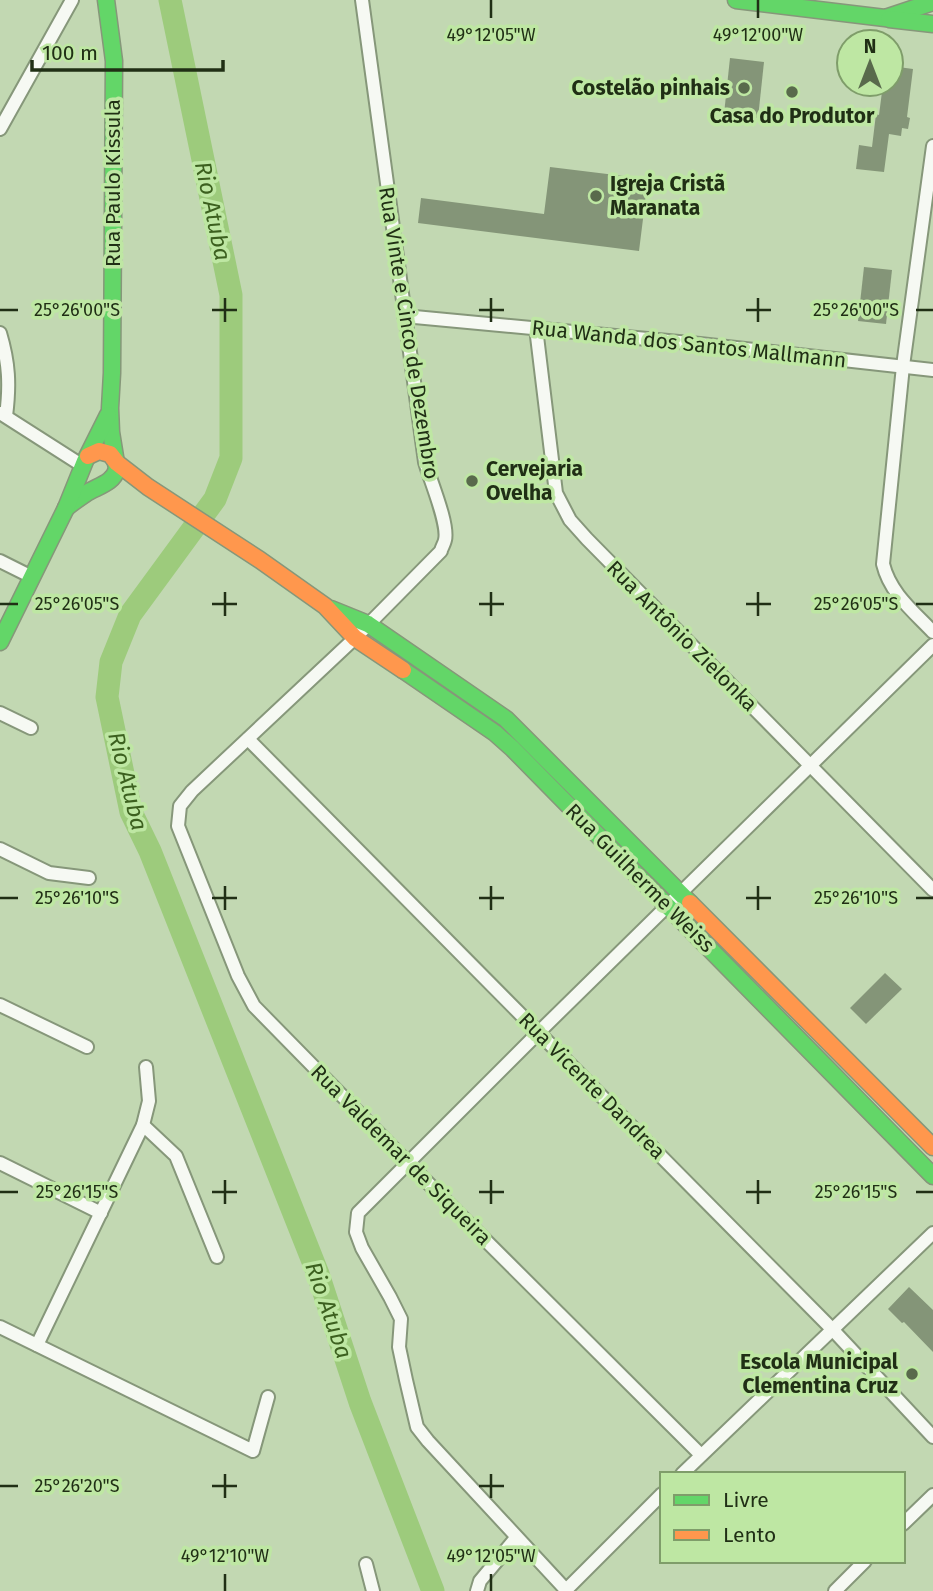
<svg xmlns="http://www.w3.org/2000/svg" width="933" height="1591" viewBox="0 0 933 1591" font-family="'Fira Sans',sans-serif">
<rect width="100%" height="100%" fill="#c2d8b2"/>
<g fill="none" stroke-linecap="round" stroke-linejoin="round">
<polyline stroke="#9dcb7c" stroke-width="23" points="170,0 231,295 231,458 215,499 130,615 111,662 107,697 131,812 150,851 318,1274 360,1402 433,1591"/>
</g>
<g fill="#849578">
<polygon points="730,58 764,62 758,118 724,114"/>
<polygon points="891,66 913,69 907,117 910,118 908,129 902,128 901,136 889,134 884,172 856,169 859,145 872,147 876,114 879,115 883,84 891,84"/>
<polygon points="550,167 648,179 639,251 418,223 421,198 544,214"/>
<polygon points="864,267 892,270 886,324 858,321"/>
<polygon points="885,973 902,989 866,1024 850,1008"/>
<polygon points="909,1287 933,1310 933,1352 904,1322 902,1323 888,1309"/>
</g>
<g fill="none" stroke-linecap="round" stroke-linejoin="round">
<defs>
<g id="street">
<path d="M362 0 425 462C430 480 449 524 445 540 445 542 441 549 441 551L355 638 192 791 180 806 178 826 238 976 254 1006 407 1162 701 1455"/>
<polyline points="0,129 72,0"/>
<path d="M933 146 903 366 883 564C890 593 913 611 933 632"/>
<polyline points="404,316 700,344 933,370"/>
<polyline points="536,328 556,493 570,520 587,539 933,890"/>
<path d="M0 333C9 363 10 385 6 416"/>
<polyline points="0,413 83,466"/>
<polyline points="0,561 32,577"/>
<polyline points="0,713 31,728"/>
<polyline points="248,739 832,1329 933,1437"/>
<polyline points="0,849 49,873 89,878"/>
<polyline points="0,1005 87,1047"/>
<polyline points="143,1125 176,1156 217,1257"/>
<polyline points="0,1163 101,1213"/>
<polyline points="0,1327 253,1451 268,1397"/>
<polyline points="37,1345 143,1125 149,1101 146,1067"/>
<polyline points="682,1474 933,1233"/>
<polyline points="903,1524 933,1495"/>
<polyline points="366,1564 373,1591"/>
<polyline points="566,1590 662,1494"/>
<polyline points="477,1591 480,1581 516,1538"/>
<polyline points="567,1591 428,1441 417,1427 406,1380 399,1347 401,1319 390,1297 362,1248 356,1232 358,1213 539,1032 933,645"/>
<polyline points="835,1591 865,1561"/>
</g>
<g id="fast">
<polyline points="736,0 885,18 933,2"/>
<polyline points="889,19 933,24"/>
<path d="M66 508C72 503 79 498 85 494 97 486 113 484 117 469L111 432 110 408 112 373 114 61 106 0"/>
<polyline points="331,609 368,624 506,719 690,903"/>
<polyline points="0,642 66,508 85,461 108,415"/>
<polyline points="403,670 495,733 513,749 933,1176"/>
</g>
<g id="slow">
<polyline points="88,456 99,451 110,454 117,463 148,487 260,560 325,606 355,638 403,670"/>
<polyline points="690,903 933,1147"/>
</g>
</defs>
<use href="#street" stroke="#86977a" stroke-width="16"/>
<use href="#fast" stroke="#86977a" stroke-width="19"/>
<use href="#slow" stroke="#86977a" stroke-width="19"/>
<use href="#street" stroke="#f6f9f3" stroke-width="12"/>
<use href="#fast" stroke="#63d668" stroke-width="16"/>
<use href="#slow" stroke="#ff974d" stroke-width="16"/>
</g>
<path fill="none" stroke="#202f15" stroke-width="2.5" d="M491 0V18M758 0V18M225 298V322M491 298V322M758 298V322M0 310H18M212 310H237M479 310H504M746 310H771M916 310H933M225 592V616M491 592V616M758 592V616M0 604H18M212 604H237M479 604H504M746 604H771M916 604H933M225 886V910M491 886V910M758 886V910M0 898H18M212 898H237M479 898H504M746 898H771M916 898H933M225 1180V1204M491 1180V1204M758 1180V1204M0 1192H18M212 1192H237M479 1192H504M746 1192H771M916 1192H933M225 1474V1498M491 1474V1498M0 1486H18M212 1486H237M479 1486H504M225 1574V1591M491 1574V1591"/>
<g fill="#596a4c" stroke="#bee7a3" stroke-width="2.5">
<circle cx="744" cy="88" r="7"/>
<circle cx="792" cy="92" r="7"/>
<circle cx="596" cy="196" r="7"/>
<circle cx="472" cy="481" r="7"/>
<circle cx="912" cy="1374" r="7"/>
</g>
<g text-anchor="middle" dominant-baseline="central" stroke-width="7" stroke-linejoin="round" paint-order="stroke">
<g font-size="21" font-weight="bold" fill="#202f15" stroke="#bee7a3" text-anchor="end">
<text x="730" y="88">Costelão pinhais</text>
<text x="792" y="116" text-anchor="middle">Casa do Produtor</text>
<text x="610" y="184" text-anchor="start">Igreja Cristã<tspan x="610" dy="24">Maranata</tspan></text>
<text x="486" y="469" text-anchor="start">Cervejaria<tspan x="486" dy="24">Ovelha</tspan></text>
<text x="898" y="1362">Escola Municipal<tspan x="898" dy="24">Clementina Cruz</tspan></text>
</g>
<g font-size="21" fill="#202f15" stroke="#bee7a3">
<text transform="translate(113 183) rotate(-90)">Rua Paulo Kissula</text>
<text transform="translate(409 333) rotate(81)">Rua Vinte e Cinco de Dezembro</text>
<text transform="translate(689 344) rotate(6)">Rua Wanda dos Santos Mallmann</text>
<text transform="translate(682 636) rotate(45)">Rua Antônio Zielonka</text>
<text transform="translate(640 878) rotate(45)">Rua Guilherme Weiss</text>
<text transform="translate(592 1086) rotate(45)">Rua Vicente Dandrea</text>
<text transform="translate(401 1155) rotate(45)">Rua Valdemar de Siqueira</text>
</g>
<g font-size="23" font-style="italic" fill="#3c601f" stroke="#bee7a3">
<text transform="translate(213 211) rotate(78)">Rio Atuba</text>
<text transform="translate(128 781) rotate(76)">Rio Atuba</text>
<text transform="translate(329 1310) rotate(71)">Rio Atuba</text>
</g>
</g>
<g font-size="18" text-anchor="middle" fill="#202f15" stroke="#bee7a3" stroke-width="7" stroke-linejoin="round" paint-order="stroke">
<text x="491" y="41">49°12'05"W</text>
<text x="758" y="41">49°12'00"W</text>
<text x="77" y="316">25°26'00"S</text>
<text x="856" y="316">25°26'00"S</text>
<text x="77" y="610">25°26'05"S</text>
<text x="856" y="610">25°26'05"S</text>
<text x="77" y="904">25°26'10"S</text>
<text x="856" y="904">25°26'10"S</text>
<text x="77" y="1198">25°26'15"S</text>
<text x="856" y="1198">25°26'15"S</text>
<text x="77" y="1492">25°26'20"S</text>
<text x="225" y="1562">49°12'10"W</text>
<text x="491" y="1562">49°12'05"W</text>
</g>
<rect x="660" y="1472" width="245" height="91" fill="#bee7a3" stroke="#7f9d6a" stroke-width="2"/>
<rect x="674" y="1495" width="35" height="10" fill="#63d668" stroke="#7f9d6a" stroke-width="2"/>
<text x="723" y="1507" font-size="21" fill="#202f15">Livre</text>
<rect x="674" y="1530" width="35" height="10" fill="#ff974d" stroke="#7f9d6a" stroke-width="2"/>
<text x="723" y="1542" font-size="21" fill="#202f15">Lento</text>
<g transform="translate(870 63)"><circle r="33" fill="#bee7a3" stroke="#7f9d6a" stroke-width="2"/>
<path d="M0-5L12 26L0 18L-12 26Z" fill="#596a4c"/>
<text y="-10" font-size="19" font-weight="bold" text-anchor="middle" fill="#202f15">N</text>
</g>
<path d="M32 60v10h191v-10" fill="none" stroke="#202f15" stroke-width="3.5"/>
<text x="42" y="60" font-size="21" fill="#202f15" stroke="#bee7a3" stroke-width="5" paint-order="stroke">100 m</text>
</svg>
